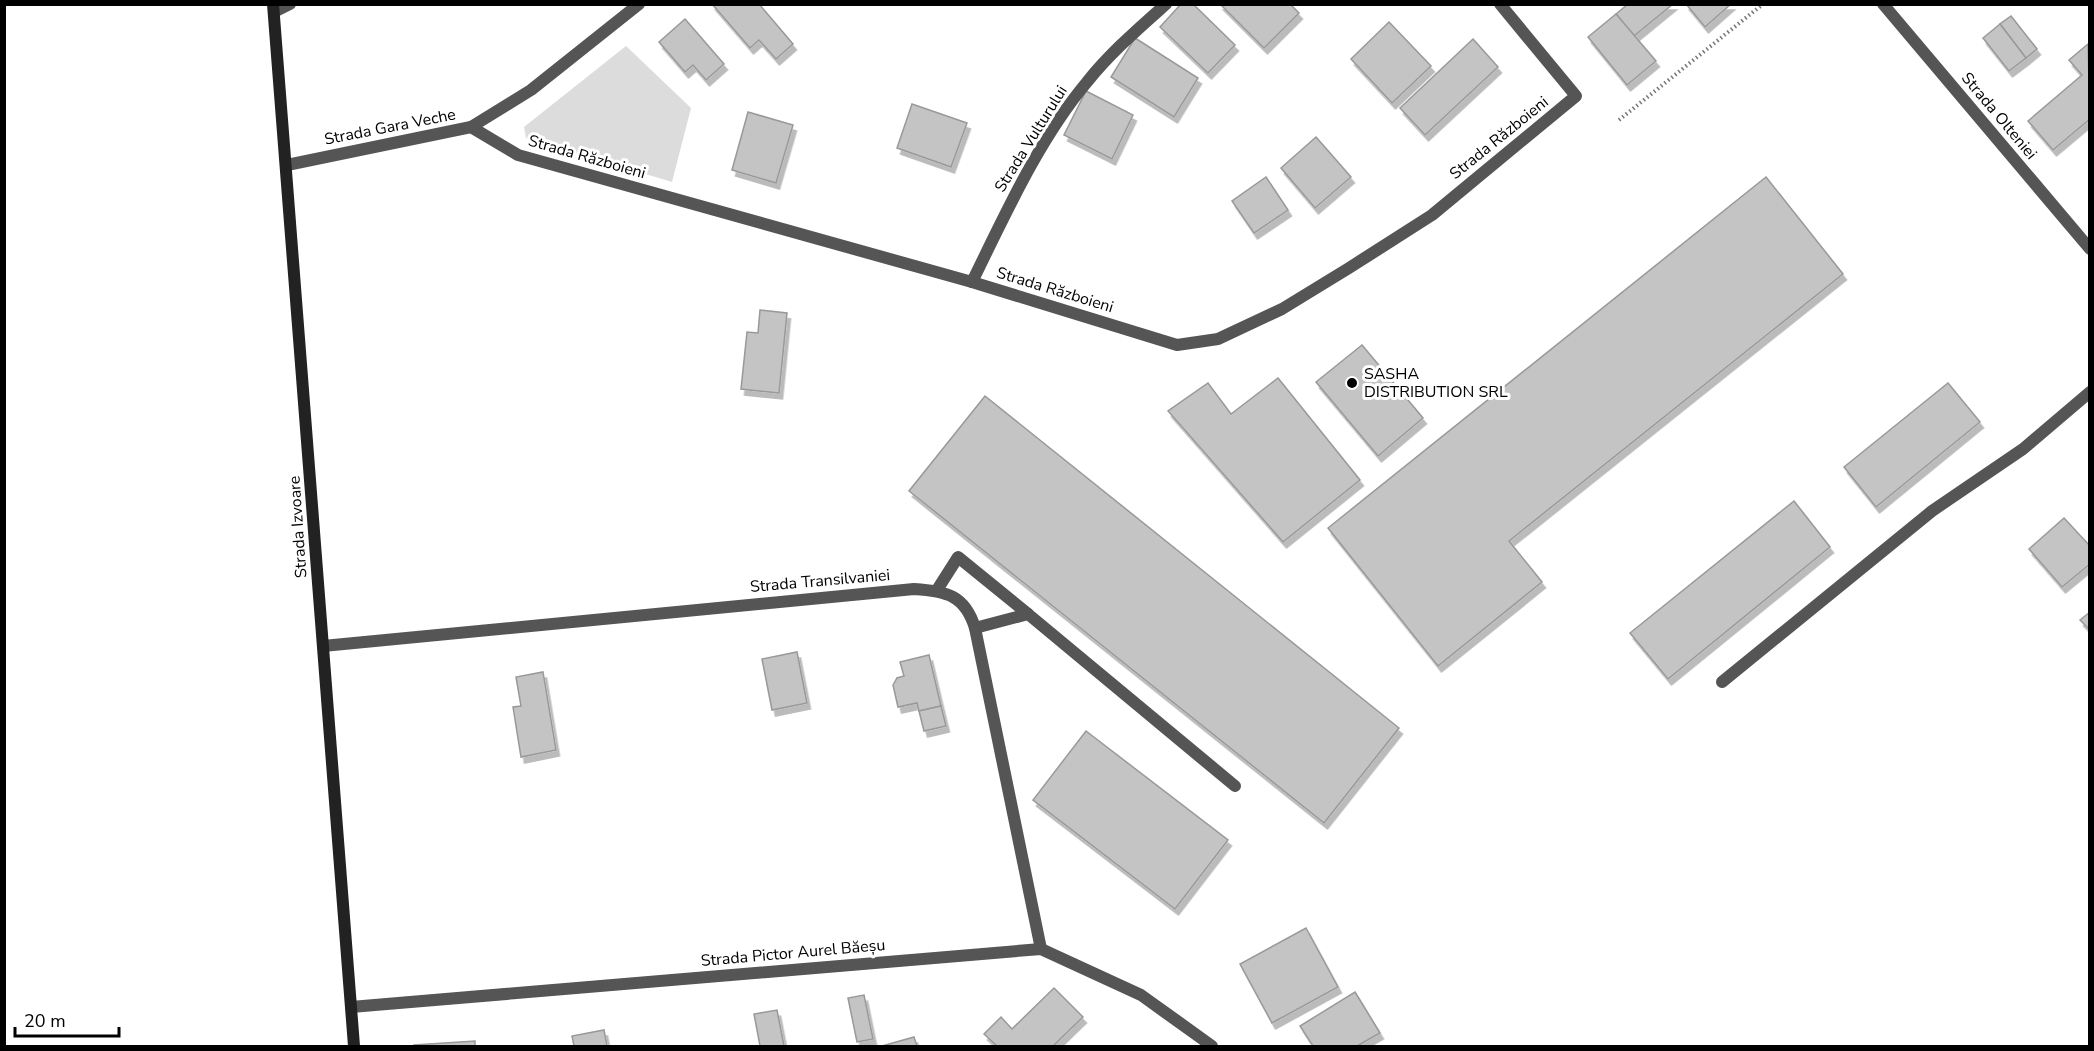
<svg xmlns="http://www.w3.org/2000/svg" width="2094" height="1051" viewBox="0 0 2094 1051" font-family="'Nunito Sans',sans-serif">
<defs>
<filter id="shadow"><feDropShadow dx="3.5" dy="6" stdDeviation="0" flood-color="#0004"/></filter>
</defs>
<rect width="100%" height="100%" fill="#fff"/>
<polygon fill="#dcdcdc" points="626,46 691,108 672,182 526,138 524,127"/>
<g fill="#c4c4c4" stroke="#999" stroke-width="1.5" filter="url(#shadow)">
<polygon points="712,4 759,4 793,44 776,59 759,40 750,48"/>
<polygon points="1181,4 1193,4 1235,45 1208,73 1160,27"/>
<polygon points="1220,4 1290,4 1299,13 1264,48"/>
<polygon points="1628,4 1673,4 1634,36 1616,14"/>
<polygon points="1686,4 1731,4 1705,27"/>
<polygon points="1616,14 1656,61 1627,85 1588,37"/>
<polygon points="2011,16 2037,49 2026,58 2000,24"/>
<polygon points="685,19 724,64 706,80 693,65 685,72 659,42"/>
<polygon points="1389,22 1431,66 1392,103 1351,59"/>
<polygon points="2000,24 2026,58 2009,71 1983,38"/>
<polygon points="1135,38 1198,78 1174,117 1111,77"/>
<polygon points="1473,39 1498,67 1425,135 1400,108"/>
<polygon points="2088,44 2090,119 2053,150 2028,121 2082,75 2069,60"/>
<polygon points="1086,91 1133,115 1112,159 1064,135"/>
<polygon points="912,104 967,123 951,167 897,148"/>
<polygon points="748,112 793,125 776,183 732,170"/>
<polygon points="1316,137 1351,177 1315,208 1281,168"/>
<polygon points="1266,177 1288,210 1254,233 1232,201"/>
<polygon points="1766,177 1843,274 1509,541 1542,582 1438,666 1328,528"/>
<polygon points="760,310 787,313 779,393 741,389 747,332 758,333"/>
<polygon points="1362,345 1423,418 1378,456 1316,382"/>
<polygon points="1278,378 1360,480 1283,542 1168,411 1208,383 1231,414"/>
<polygon points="1948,383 1980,422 1876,507 1844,467"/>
<polygon points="985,396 1399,728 1324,823 909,491"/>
<polygon points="1794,501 1830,547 1668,679 1630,633"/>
<polygon points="2064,518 2090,546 2090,564 2062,587 2029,549"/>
<polygon points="2090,612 2090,630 2080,620"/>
<polygon points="797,652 807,703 772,710 762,659"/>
<polygon points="929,655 941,706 919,711 917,703 898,707 893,685 897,678 904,676 900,662"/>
<polygon points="543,672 556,750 521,757 513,707 521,706 516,677"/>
<polygon points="941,706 946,726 924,731 919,711"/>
<polygon points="1086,731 1228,840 1175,909 1033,800"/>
<polygon points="1306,928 1338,987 1272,1023 1240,964"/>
<polygon points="1054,988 1083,1017 1053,1046 997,1046 984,1034 1001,1017 1012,1029"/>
<polygon points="1355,992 1380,1033 1357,1046 1313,1046 1300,1026"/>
<polygon points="864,995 873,1039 857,1042 848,998"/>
<polygon points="777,1010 784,1046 760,1046 754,1014"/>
<polygon points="604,1030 607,1046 574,1046 572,1036"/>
<polygon points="914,1037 917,1046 882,1046"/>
<polygon points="475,1041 475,1046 414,1046 414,1045"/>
</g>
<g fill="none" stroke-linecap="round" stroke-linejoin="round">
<polyline stroke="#777" stroke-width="4" stroke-dasharray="1.5 3" stroke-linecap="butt" points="1619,120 1763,4"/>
<g stroke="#555" stroke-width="12">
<polyline points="937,590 958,557 1028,614"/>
<polyline points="975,628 1028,614 1235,786"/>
<polyline points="1722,682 1932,511 2023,449 2090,392"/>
</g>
<g stroke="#555" stroke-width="12">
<polyline points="1883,4 2090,249"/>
<polyline points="274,12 290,4"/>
<polyline points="471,127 518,155 972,282 1177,345 1218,339 1282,309 1349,268 1432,215 1576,96 1500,4"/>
<polyline points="287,165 471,127 531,90 639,4"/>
<path d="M972 282C1005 215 1039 139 1087 82 1110 53 1138 29 1166 4"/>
<path d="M323 646 914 589C946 591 965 595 975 628L1041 949"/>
<polyline points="351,1007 1041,949 1141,995 1212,1046"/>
</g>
<polyline stroke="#222" stroke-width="12" points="273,4 354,1046"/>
</g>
<circle fill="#000" stroke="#fff" stroke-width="2" cx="1352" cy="383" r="6"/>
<g text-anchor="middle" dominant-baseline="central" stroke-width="6" stroke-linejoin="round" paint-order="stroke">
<g font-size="16" fill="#000" stroke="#fff">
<text transform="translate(1999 116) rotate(50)">Strada Olteniei</text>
<text transform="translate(390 127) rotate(-11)">Strada Gara Veche</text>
<text transform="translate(1499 138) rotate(-39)">Strada Războieni</text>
<text transform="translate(1031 139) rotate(-58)">Strada Vulturului</text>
<text transform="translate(587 157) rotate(16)">Strada Războieni</text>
<text transform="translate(1055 290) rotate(17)">Strada Războieni</text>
<text transform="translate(298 527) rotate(-94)">Strada Izvoare</text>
<text transform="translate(820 581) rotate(-5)">Strada Transilvaniei</text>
<text transform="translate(793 953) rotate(-5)">Strada Pictor Aurel Băeșu</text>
</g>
<g font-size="16" fill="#000" stroke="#fff" text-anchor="start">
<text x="1364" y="374">SASHA<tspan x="1364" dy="18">DISTRIBUTION SRL</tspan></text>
</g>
</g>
<rect width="2094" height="1051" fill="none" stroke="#000000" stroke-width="12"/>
<path d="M15 1027v9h104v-9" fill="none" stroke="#000000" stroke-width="3"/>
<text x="24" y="1027" font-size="18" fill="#000000" stroke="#ffffff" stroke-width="4.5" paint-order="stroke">20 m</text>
</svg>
